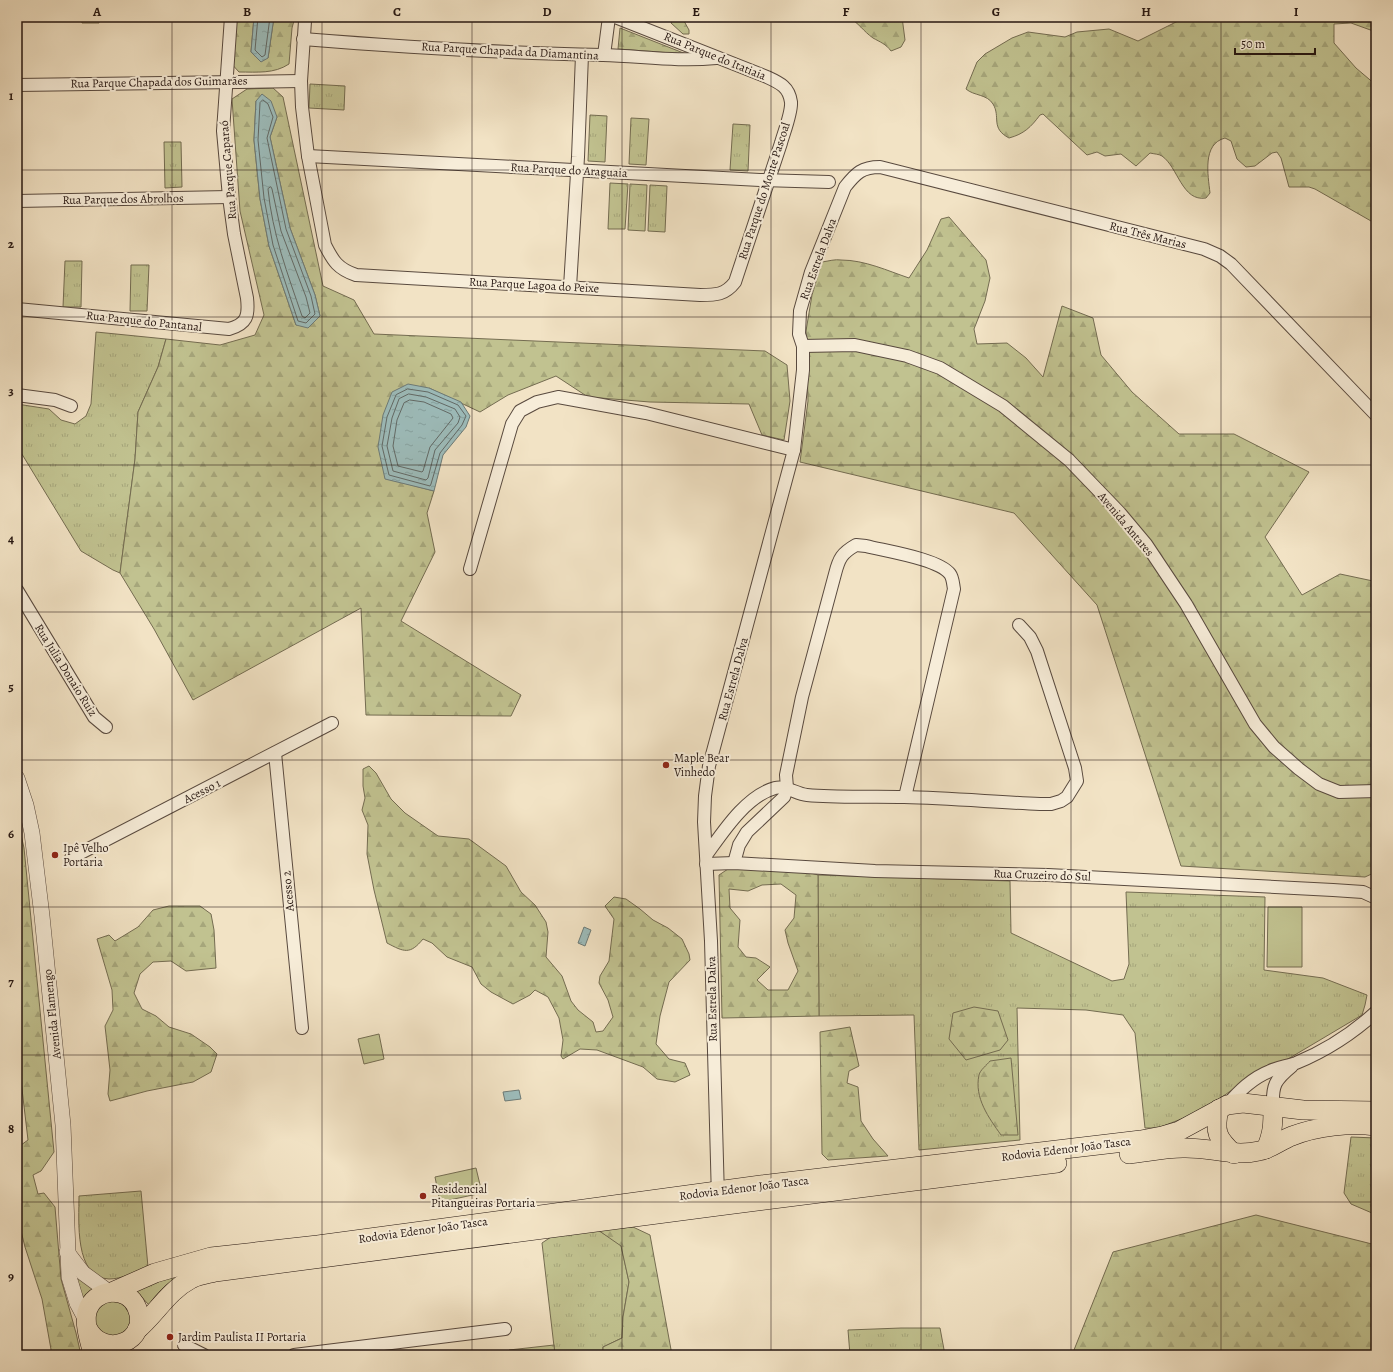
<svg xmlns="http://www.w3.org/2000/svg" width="1393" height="1372" viewBox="0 0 1393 1372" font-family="Alegreya,serif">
<defs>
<pattern id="grass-tufts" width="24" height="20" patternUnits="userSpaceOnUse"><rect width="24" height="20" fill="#c1c290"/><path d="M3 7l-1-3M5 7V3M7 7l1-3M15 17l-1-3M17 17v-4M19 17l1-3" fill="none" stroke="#a6a67b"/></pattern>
<pattern id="forest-firs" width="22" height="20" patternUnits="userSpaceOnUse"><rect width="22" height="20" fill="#c1c290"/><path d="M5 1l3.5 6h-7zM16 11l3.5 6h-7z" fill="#a6a67b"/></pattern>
<pattern id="water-ripples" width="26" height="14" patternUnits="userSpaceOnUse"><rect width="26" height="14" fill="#9dbdbc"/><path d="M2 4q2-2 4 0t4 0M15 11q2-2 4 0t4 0" fill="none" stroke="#87a2a1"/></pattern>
</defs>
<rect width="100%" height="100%" fill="#f2e3c5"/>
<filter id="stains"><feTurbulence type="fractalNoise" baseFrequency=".005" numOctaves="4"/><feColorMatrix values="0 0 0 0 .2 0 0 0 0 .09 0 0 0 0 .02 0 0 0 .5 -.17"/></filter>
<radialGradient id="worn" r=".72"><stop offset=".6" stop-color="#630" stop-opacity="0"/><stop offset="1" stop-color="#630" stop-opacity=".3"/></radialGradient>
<g fill="url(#grass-tufts)" stroke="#746c51">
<polygon points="81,17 99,17 99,23 82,23"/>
<polygon points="310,84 345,86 344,110 309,108"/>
<polygon points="590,115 607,116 605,162 588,161"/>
<polygon points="631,118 649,119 646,165 629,164"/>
<polygon points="733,124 750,125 748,171 730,170"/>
<polygon points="164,142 181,142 182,187 165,188"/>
<polygon points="610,183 628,184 625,229 608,229"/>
<polygon points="630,184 647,185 645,231 628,230"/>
<polygon points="650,185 667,186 665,232 648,231"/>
<polygon points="65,261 82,261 81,307 63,307"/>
<polygon points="131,265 149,265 147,311 130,311"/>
<polygon points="96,332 166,339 158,367 138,412 135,459 120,573 113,570 81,551 17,446 17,404 49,409 61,420 75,424 86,416 91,404"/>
<polygon points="818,875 1010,881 1011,933 1112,981 1124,979 1129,964 1126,892 1265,897 1264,970 1323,978 1367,995 1365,1005 1362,1015 1288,1059 1249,1078 1202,1111 1158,1128 1145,1128 1135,1033 1123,1015 1086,1010 1017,1008 1020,1140 919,1150 914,1015 819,1016"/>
<polygon points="1351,1137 1376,1138 1376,1247 1372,1244 1372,1213 1351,1204 1344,1193"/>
<path d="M141 1191 148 1267C136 1272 122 1279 109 1279 74 1278 79 1220 79 1196Z"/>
<polygon points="598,1230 621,1245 629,1282 623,1317 622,1338 603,1347 603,1355 555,1355 542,1243 551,1237"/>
<path d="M188 1268C174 1279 158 1290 149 1305L135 1290Z"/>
<polygon points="77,1277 96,1289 88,1293 83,1302 78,1286"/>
<polygon points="901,1328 940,1328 945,1355 850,1355 848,1330"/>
</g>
<g fill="url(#forest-firs)" stroke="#746c51" fill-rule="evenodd">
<path d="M234 17H254L251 52 268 58 274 17H295L292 28 289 64C274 74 257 72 239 72L229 61Z"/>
<polygon points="673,17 686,17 684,21 689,30 689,34 683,34 671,23"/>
<path d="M848 17H902L905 40 901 47 891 51C886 44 880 42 873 38 863 31 859 23 848 17Z"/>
<path d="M1186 17H1376V32L1351 23 1334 24V43L1356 68 1376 85V220L1371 221 1315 189 1309 187H1289L1281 158 1277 152 1272 153 1255 166 1246 167 1237 159 1231 141 1225 138C1202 144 1208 175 1210 193L1206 198C1182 202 1178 167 1162 156 1159 154 1154 154 1150 153L1136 166 1121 154 1105 156 1097 152 1087 155 1043 114 1040 115C1031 127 1024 134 1009 138 990 128 1001 117 993 104 987 94 974 96 966 89L977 62 985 54 1012 38 1028 32 1065 37 1077 32 1109 29 1138 41Z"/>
<polygon points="620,28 686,54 618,49"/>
<path d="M273 88 283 97 323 286 354 300 374 334 765 351 787 365 790 401 784 440 762 435 749 404 650 402 588 397 556 376 508 395 480 412 429 388 385 478 434 491 427 513 435 552 401 621 521 695 511 716 366 715 361 608 193 700 154 629 120 573 135 459 138 412 158 367 166 339 220 345 255 335 264 315 240 211 232 99 247 89ZM256 101 277 117 270 137 290 228 315 295 320 316 296 325 269 246 260 199 254 140Z"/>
<path d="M949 217 986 260 990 278 985 301 974 329 977 344 1007 343 1026 358 1043 377 1062 306 1093 318 1101 355 1132 392 1179 434H1234L1309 472 1265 537 1302 595 1340 574 1373 581 1376 583V872L1365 877 1181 866 1097 605 1014 513 800 462 808 401 806 331 812 295 822 262C829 261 835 259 841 260 865 260 888 271 909 278L927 250 941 219Z"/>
<path d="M369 766 376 773 391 799 405 813 438 836 469 839 506 866 521 892 535 905 546 922 548 932 546 957 562 976 571 1001 578 1010 593 1022 596 1032 603 1031 613 1017 608 1000 599 983 600 976 609 961 614 919 605 906 614 897 626 899 640 909 653 920 668 928 682 939 689 954 690 960 669 982 660 1016 656 1044 669 1059 685 1063 690 1075 675 1082 657 1079 643 1067 597 1050 580 1049 563 1059 561 1056 563 1040 559 1018 548 997 535 990 530 995 513 1004 491 992 481 984 472 967 447 957 432 943 423 939C410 955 404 952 387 943L374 890 367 854 368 825 362 810 365 798 363 786V769Z"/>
<polygon points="17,817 24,848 54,1152 41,1171 33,1175 38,1194 44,1193 55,1207 61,1279 76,1333 81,1355 52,1355 42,1299 25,1247 17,1215 17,1148 28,1140 17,1047"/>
<path d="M731 867 811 873 818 875 819 1016 722 1018 719 875ZM781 884 796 895 794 918 785 930 788 943 798 971 788 990H768L757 980 770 967 756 958 746 957 738 947 740 920 730 908 729 889 748 891 762 885Z"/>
<polygon points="169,906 200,906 211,914 214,930 216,968 186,971 171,961 153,962 140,974 134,993 142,1009 156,1016 169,1027 191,1034 210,1047 217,1054 211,1072 193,1082 147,1091 110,1101 108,1094 110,1070 105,1026 113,1010 112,990 97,939 109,935 115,941 138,927 153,910"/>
<polygon points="974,1007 998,1011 1008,1040 1000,1050 966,1060 949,1039 953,1013"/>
<polygon points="850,1027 859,1066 849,1071 847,1083 858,1087 861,1121 873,1139 888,1156 828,1160 822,1154 820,1032"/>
<path d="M1011 1058 1018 1135H1001C989 1118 974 1098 979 1075 980 1070 987 1065 990 1061Z"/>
<polygon points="1256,1215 1372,1244 1376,1247 1376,1355 1072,1355 1113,1252"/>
<polygon points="633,1227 650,1235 672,1355 603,1355 603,1347 622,1338 623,1317 629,1282 621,1246 598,1230"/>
<polygon points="554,1345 555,1355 509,1355 509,1350"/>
</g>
<g fill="#c1c290" stroke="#746c51">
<polygon points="1268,907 1302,907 1302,967 1267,967"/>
<polygon points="379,1034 384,1059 364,1064 358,1039"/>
<polygon points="476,1168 482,1193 440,1202 435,1177"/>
<polygon points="120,1298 134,1318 122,1337 100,1335 92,1315 97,1304"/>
</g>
<g fill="url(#water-ripples)" stroke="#6d7b78">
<polygon points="254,17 274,17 268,58 261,62 251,52"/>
<polygon points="262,94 271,101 277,117 270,137 290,228 315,295 320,316 308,328 296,325 269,246 260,199 254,140 256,101"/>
<polygon points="408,384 429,388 461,402 470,416 466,427 443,455 434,491 385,479 378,447 383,415 392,392"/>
<polygon points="584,927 591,930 585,946 578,943"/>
<polygon points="519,1090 521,1099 505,1101 503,1092"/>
</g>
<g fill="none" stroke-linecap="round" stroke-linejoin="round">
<g stroke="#626a67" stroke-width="1">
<polyline points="258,17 255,50 262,57 265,55 270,17"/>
<polygon points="263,100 268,104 273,117 267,138 286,229 311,296 315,314 306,323 298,321 273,245 264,198 258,140 260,103"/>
<path d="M271 187 272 189 281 231 306 297 310 313 305 318 302 316C288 275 272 233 268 189Z"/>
<polygon points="408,389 428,392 458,405 466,416 462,425 440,453 431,484 430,486 389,475 382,446 387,417 396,395"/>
<polygon points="409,394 426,397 455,409 460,417 458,423 435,450 428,478 426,480 393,471 387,446 392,418 399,399"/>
<polygon points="410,400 424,402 451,414 453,418 430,447 423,471 422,472 398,466 393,446 397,420 404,403"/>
</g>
<defs>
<g id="minor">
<path d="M306 17 305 21 301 81 302 107 308 156 325 245C333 261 338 269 356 275L700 295C716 295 725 295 735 282 751 235 766 189 781 143 784 132 792 112 791 102 789 87 780 83 767 77L615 17"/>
<path d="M303 39C403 47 504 53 603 55 641 56 678 62 716 58"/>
<polyline points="604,55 609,17"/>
<polyline points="17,85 301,81"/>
<polyline points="308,156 760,180 829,182"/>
<polyline points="17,201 229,197"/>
<polyline points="570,287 578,157 582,55"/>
<path d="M17 309 229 329C247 324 249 316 247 298L234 234 229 197 223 131 231 17"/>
<polyline points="803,346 855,345 907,356 940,368 1003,406 1069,460 1120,513 1146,544 1186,604 1255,724 1274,747 1299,769 1319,784 1339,792 1376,791"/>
<polyline points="17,395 55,400 71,406"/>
<polyline points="470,569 512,424 520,411 537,402 558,397 646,413 794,450"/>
<polyline points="17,590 94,717 106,727"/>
<polyline points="275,753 302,1028"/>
<path d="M707 854C723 832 746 796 775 788 786 785 796 794 807 795 839 798 872 796 904 797 949 798 994 802 1040 804H1051L1061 801 1067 797 1077 781 1075 768 1037 651 1030 637 1019 625"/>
<polyline points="71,858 332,723"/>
<path d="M734 863 739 845 747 832 784 797 787 788 786 775 802 697 835 574C839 558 842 553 856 545L866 546C885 551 939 559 950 574 953 578 953 584 954 589L905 797"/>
<polyline points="706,864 734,863 875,871 1048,875 1333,890 1363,892 1376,898"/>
<path d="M1227 1105C1239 1091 1252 1078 1270 1071 1278 1067 1288 1066 1296 1063 1325 1051 1353 1033 1376 1012"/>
<path d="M1273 1107C1272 1085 1275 1080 1292 1066"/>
<path d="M718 1198 711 941 704 822 705 796 709 766 794 450 803 370V346L799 334 800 311 811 272 845 187C856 173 862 167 880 167L1204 249 1220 256 1231 264 1376 415"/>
<polyline points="184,1345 204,1355"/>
<polyline points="294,1355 505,1329"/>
</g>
<g id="tertiary">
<polyline points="17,778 26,805 32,833 42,916 63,1125 69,1277 77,1303 86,1320"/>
<polyline points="67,1252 83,1273 109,1292"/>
</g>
<g id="primary">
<path d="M1219 1109C1214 1132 1217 1138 1234 1154"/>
<path d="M1266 1149C1273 1133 1273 1124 1273 1107"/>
<path d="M1129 1154C1147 1152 1165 1148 1183 1148 1209 1147 1233 1157 1259 1151 1271 1149 1281 1140 1292 1136 1318 1126 1349 1123 1376 1126"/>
<polyline points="112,1292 155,1273 211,1257 318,1245 761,1185 1141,1140 1162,1136 1179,1131 1227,1105 1243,1103 1303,1110 1376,1111"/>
<path d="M87 1327C103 1361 151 1341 137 1308 128 1285 93 1288 87 1312 84 1325 90 1342 93 1354V1355"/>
<path d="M137 1330C156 1314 168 1291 191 1279 198 1275 207 1274 215 1272L718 1206 1057 1163"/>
</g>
</defs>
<use href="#minor" stroke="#594a3f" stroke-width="14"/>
<use href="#tertiary" stroke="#594a3f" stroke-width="16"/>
<use href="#primary" stroke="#261712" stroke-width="20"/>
<use href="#minor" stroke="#f7edd9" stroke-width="12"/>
<use href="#tertiary" stroke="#f7edd9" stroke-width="15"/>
<use href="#primary" stroke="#f2e3c5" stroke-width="19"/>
</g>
<path fill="none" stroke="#261712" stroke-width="1" stroke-opacity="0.55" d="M172 17V1355M322 17V1355M472 17V1355M622 17V1355M771 17V1355M921 17V1355M1071 17V1355M1221 17V1355M17 170H1376M17 317H1376M17 465H1376M17 612H1376M17 760H1376M17 907H1376M17 1055H1376M17 1202H1376"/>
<g fill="#8f2418" stroke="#f7edd9" stroke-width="1.5">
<circle cx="666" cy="765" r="4"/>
<circle cx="55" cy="855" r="4"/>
<circle cx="423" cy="1196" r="4"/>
<circle cx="170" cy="1337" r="4"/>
</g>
<g text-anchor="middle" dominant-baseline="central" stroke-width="4" stroke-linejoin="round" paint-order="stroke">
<g font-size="12" fill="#261712" stroke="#f7edd9">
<text transform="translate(510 51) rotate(3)">Rua Parque Chapada da Diamantina</text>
<text transform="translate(715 56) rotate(22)">Rua Parque do Itatiaia</text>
<text transform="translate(159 82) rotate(-1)">Rua Parque Chapada dos Guimarães</text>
<text transform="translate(228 170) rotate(-95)">Rua Parque Caparaó</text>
<text transform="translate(569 170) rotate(3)">Rua Parque do Araguaia</text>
<text transform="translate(764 191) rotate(-72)">Rua Parque do Monte Pascoal</text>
<text transform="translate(123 199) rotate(-1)">Rua Parque dos Abrolhos</text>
<text transform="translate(1148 235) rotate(14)">Rua Três Marias</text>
<text transform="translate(818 259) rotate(-70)">Rua Estrela Dalva</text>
<text transform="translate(534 285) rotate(3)">Rua Parque Lagoa do Peixe</text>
<text transform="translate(144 321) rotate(6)">Rua Parque do Pantanal</text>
<text transform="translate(1126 524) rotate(50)">Avenida Antares</text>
<text transform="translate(66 670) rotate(58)">Rua Julia Donaio Ruiz</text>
<text transform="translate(733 679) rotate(-75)">Rua Estrela Dalva</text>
<text transform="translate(202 791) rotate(-27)">Acesso 1</text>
<text transform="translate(1042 875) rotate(2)">Rua Cruzeiro do Sul</text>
<text transform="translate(288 891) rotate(-95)">Acesso 2</text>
<text transform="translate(712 999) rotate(-91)">Rua Estrela Dalva</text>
<text transform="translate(52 1014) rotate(-96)">Avenida Flamengo</text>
<text transform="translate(1066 1149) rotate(-7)">Rodovia Edenor João Tasca</text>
<text transform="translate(744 1188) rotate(-7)">Rodovia Edenor João Tasca</text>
<text transform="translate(423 1230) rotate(-8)">Rodovia Edenor João Tasca</text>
</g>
<g font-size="12" fill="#261712" stroke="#f7edd9" text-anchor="start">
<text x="674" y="758">Maple Bear<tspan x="674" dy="14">Vinhedo</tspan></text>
<text x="63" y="848">Ipê Velho<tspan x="63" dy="14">Portaria</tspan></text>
<text x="431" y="1189">Residencial<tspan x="431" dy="14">Pitangueiras Portaria</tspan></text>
<text x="178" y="1337">Jardim Paulista II Portaria</text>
</g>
</g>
<rect width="1393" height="1372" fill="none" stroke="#f2e3c5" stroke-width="44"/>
<path d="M1235 48v6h80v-6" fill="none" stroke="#261712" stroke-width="2"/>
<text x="1241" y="48" font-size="12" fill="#261712" stroke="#f7edd9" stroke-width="3" paint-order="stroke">50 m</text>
<rect x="22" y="22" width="1349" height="1328" fill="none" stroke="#261712" stroke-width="1.5"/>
<g font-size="13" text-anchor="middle" font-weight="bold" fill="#261712">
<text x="97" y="16">A</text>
<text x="247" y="16">B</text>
<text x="397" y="16">C</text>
<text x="547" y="16">D</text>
<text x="696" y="16">E</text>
<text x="846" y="16">F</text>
<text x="996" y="16">G</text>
<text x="1146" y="16">H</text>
<text x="1296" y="16">I</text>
<text x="11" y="100">1</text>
<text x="11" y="248">2</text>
<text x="11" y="395">3</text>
<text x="11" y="543">4</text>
<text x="11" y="691">5</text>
<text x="11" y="838">6</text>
<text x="11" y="986">7</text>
<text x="11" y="1133">8</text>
<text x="11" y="1281">9</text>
</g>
<rect width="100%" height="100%" filter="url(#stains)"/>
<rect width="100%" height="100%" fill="url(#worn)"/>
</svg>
